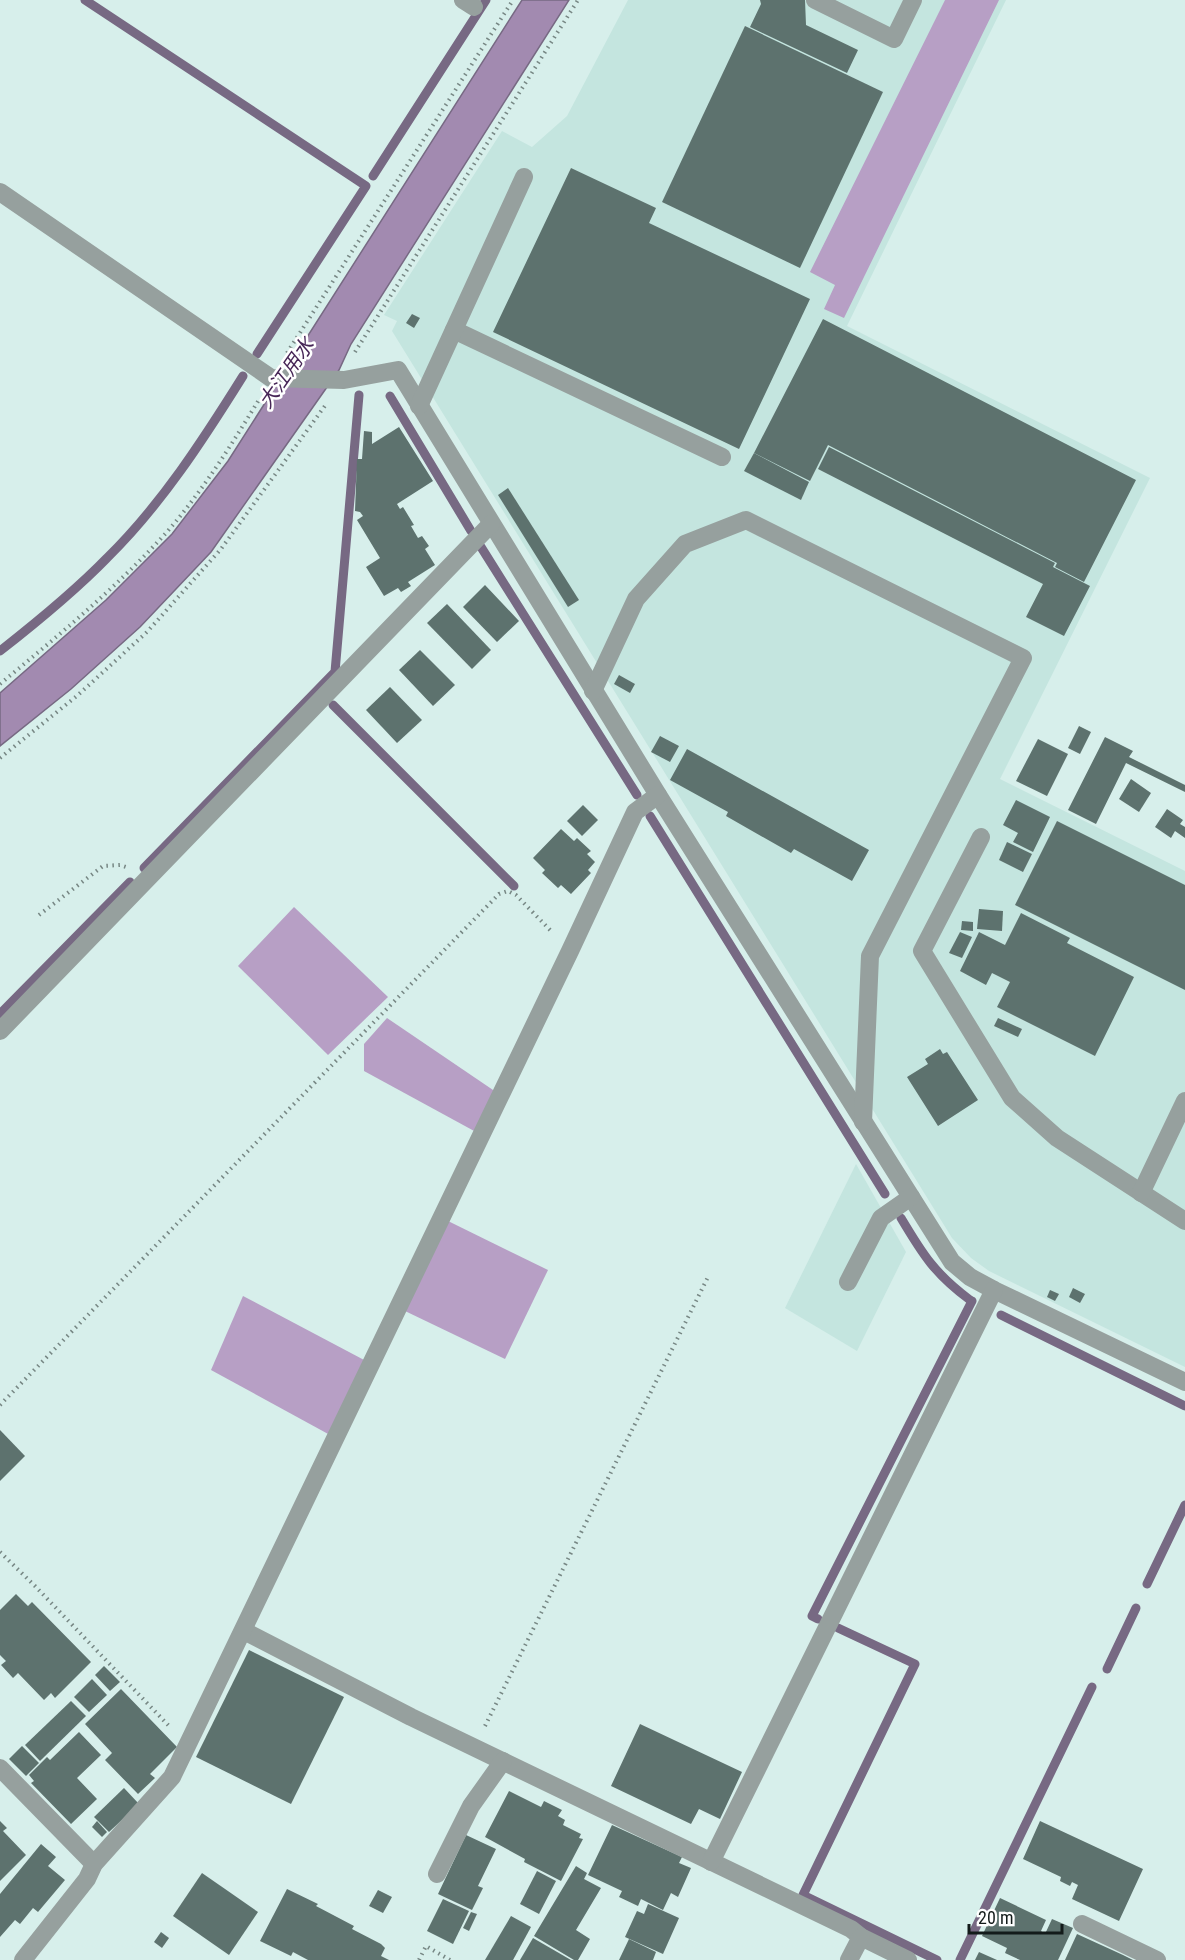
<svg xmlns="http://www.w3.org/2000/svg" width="1185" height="1960" viewBox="0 0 1185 1960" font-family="'Roboto Condensed','Noto Sans JP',sans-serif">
<rect width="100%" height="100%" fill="#d7efeb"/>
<g fill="#c4e5df">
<polygon points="628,0 1006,0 847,326 1150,478 1000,779 1185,871 1185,1367 989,1271 971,1258 952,1238 392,331 397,321 384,315 502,131 532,147 567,116"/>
<polygon points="856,1164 906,1252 857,1351 785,1308"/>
</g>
<g fill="#b79fc5">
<polygon points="945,0 999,0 844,318 824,309 835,285 810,272"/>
<polygon points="294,907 388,997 328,1055 238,966"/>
<polygon points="387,1018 496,1092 476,1132 364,1071 364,1044"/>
<polygon points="448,1221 548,1270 505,1359 405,1311"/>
<polygon points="243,1296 366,1361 330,1435 211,1370"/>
</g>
<polygon fill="#a28ab0" stroke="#776983" stroke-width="1.5" points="522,0 569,0 351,344 339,370 211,552 140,627 71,689 0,746 0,693 106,600 172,534 228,461"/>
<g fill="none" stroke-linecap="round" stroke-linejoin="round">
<g stroke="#776983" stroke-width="9">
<polyline points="85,0 366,186 257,354"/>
<polyline points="373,176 486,0"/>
<polyline points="390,396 471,531"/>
<polyline points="481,547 637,795"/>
<path d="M0 651C37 622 74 592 107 558 161 505 203 440 243 376"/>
<polyline points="333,705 514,886"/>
<polyline points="650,816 885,1194"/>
<polyline points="144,868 335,672 359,395"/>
<polyline points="0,1014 130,882"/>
<path d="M901 1218C923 1255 935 1274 970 1300"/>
<polyline points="1001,1315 1185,1406"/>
<polyline points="1147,1584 1185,1505"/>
<polyline points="818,1619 812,1616 972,1301"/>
<polyline points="838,1628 915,1664 803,1895 937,1960"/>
<polyline points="1107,1669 1136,1608"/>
<polyline points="960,1960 1092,1687"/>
</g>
</g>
<g fill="#5d726e">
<polygon points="760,0 805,0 806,25 858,50 847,73 750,27 761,4"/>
<polygon points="745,26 883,92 800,268 662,202"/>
<polygon points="571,168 656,208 649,223 810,299 739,449 493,332"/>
<polygon points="412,314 420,318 414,328 406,323"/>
<polygon points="823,319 1136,480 1084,582 1055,567 1057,563 828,445 810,481 754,453"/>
<polygon points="399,427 433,481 397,504 400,509 403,507 414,525 411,526 418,538 422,536 429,546 425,549 435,565 408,582 411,586 401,592 398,588 384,596 366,567 380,558 357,520 363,516 360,512 355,511 357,459 362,459 364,431 372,432 372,444"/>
<polygon points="829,447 1055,563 1053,567 1090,586 1064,636 1026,617 1043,584 818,469"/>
<polygon points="754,453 809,482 801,500 744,471"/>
<polygon points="508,488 579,600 568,607 498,495"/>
<polygon points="485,585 519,621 497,642 463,607"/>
<polygon points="447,604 491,650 472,669 427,623"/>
<polygon points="420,650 455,685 433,706 399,670"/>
<polygon points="619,675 635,684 630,693 614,684"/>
<polygon points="390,687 422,720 397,743 366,710"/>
<polygon points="1079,726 1091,732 1080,754 1068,748"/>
<polygon points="660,736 679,746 670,762 651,752"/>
<polygon points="1105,737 1133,751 1129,757 1185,785 1185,792 1126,763 1096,824 1068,810"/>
<polygon points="1038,739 1068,754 1047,796 1016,781"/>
<polygon points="687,749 869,850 852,881 794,849 791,853 726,816 728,812 670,780"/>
<polygon points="1131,779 1151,793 1139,812 1119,799"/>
<polygon points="1016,800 1050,817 1033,852 1013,842 1018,833 1003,825"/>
<polygon points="583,805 598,820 582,836 567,821"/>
<polygon points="1167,809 1183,820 1180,824 1185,827 1185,838 1175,831 1171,838 1155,827"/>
<polygon points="1057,821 1185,885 1185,990 1015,905"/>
<polygon points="561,829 574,841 577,838 591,851 587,854 595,862 588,870 591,873 571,894 561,885 558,888 542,873 545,870 533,858"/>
<polygon points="1007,842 1032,854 1023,872 999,860"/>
<polygon points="979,909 1003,911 1002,931 977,929"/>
<polygon points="1021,913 1070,938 1067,943 1134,977 1095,1056 997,1007 1010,982 992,973 986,985 960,971 979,932 1005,945"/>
<polygon points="962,921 973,922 973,931 961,930"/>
<polygon points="960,932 972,937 962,958 949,953"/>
<polygon points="998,1018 1022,1029 1018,1037 994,1026"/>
<polygon points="940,1049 943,1054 947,1052 978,1100 938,1126 907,1077 928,1064 925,1059"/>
<polygon points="1073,1288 1085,1294 1080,1303 1069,1297"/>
<polygon points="1050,1290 1059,1294 1055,1301 1047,1297"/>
<polygon points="0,1430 25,1456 0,1481"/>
<polygon points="16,1594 28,1606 32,1602 91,1662 55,1698 51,1693 44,1700 18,1673 13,1678 1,1665 6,1661 0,1655 0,1610"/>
<polygon points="249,1650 344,1697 291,1804 196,1757"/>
<polygon points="104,1666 120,1682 110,1691 95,1675"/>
<polygon points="92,1679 107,1695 89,1712 74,1697"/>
<polygon points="121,1689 177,1747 150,1774 155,1778 138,1794 105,1760 112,1753 85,1724"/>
<polygon points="71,1701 86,1716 40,1761 25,1745"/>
<polygon points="640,1724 742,1772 720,1819 699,1809 691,1824 611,1786"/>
<polygon points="79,1732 101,1755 77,1778 97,1799 71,1824 31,1783 34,1781 29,1775 47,1757 50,1760"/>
<polygon points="22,1746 39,1763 26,1776 9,1759"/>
<polygon points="124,1788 139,1804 109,1832 94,1817"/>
<polygon points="509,1791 541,1807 544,1801 562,1810 558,1816 565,1820 563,1825 581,1834 579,1838 583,1839 561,1881 524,1862 525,1859 485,1837"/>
<polygon points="0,1821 7,1828 3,1831 26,1855 0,1881"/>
<polygon points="97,1821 107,1832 102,1837 92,1827"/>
<polygon points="1040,1821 1143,1869 1119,1921 1072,1899 1078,1885 1072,1882 1070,1886 1060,1881 1061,1877 1023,1859"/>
<polygon points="612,1825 682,1857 679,1863 691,1868 678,1897 671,1893 663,1910 641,1899 638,1906 619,1897 622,1891 588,1875"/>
<polygon points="466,1835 496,1849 478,1886 483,1888 472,1910 438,1894"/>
<polygon points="41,1844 56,1857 48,1866 65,1880 38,1912 33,1908 20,1924 15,1920 0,1937 0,1894"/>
<polygon points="576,1866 587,1873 584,1879 601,1888 576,1930 590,1939 578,1960 574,1960 534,1936"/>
<polygon points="537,1871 556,1881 539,1914 520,1904"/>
<polygon points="202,1873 258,1912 229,1955 173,1916"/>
<polygon points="287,1889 318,1904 316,1906 354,1926 352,1929 381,1944 385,1948 381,1956 389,1960 308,1960 293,1952 291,1956 260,1941"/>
<polygon points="378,1890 392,1897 383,1913 369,1906"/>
<polygon points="1000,1898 1046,1920 1041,1931 1045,1934 1052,1919 1073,1928 1058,1960 1020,1960 1005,1953 1007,1948 982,1936"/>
<polygon points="443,1899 469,1911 453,1944 427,1931"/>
<polygon points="648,1904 679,1918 663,1954 625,1937 637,1911 644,1914"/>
<polygon points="471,1912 477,1914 469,1931 463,1928"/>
<polygon points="511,1916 531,1927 513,1960 485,1960"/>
<polygon points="161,1932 169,1938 162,1948 154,1942"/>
<polygon points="1077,1934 1123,1955 1133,1960 1065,1960"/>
<polygon points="533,1938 571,1960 520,1960"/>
<polygon points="629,1939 656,1952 653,1960 619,1960"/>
<polygon points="979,1952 997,1960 975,1960"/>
</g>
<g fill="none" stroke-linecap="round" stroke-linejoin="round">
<g stroke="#778784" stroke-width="4" stroke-dasharray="1.5 4.5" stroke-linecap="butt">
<polyline points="355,352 578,0"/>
<polyline points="287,353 513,0"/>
<path d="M0 684C58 636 115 589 166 533 202 492 232 444 260 398"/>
<polyline points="0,758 78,695 147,632 221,549 327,403"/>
<polyline points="39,915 103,866 120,865 126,867"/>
<polyline points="0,1405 499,894 508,891 516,895 553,933"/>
<polyline points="0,1552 35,1586 169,1726"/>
<polyline points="485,1726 709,1275"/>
<polyline points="419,1960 426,1946 450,1960"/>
</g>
<g stroke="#96a09e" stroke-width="18">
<polyline points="463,0 474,7"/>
<polyline points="815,0 894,39 913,0"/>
<polyline points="0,192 271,378 344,380 398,370 658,795 952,1262 970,1277 994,1290 1185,1382"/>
<polyline points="454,330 722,457"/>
<polyline points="419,406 524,177"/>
<polyline points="593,691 636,599 685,544 746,520 1023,658 870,956 863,1122"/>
<polyline points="981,837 922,951 1012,1098 1057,1138 1185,1221"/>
<polyline points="0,1031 491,524"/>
<polyline points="1141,1193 1185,1101"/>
<polyline points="848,1282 881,1218 911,1197"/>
<polyline points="244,1631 411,1717 851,1929 861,1937 908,1960"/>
<polyline points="0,1768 94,1864"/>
<polyline points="711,1862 994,1290"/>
<polyline points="437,1874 471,1806 503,1761"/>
<polyline points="1082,1924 1157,1960"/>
<polyline points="23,1960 87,1879 94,1864 172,1777 570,951 635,812 658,795"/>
<polyline points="849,1960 861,1937"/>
</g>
</g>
<g text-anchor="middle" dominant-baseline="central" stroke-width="5" stroke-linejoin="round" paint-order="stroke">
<g font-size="20" font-style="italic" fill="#472657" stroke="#fff">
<text transform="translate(286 373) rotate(-55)">大江用水</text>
</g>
</g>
<path d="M969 1924v9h93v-9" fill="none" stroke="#131b1a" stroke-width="3"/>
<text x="978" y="1924" font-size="18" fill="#131b1a" stroke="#ffffff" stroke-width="4.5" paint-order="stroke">20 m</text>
</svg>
